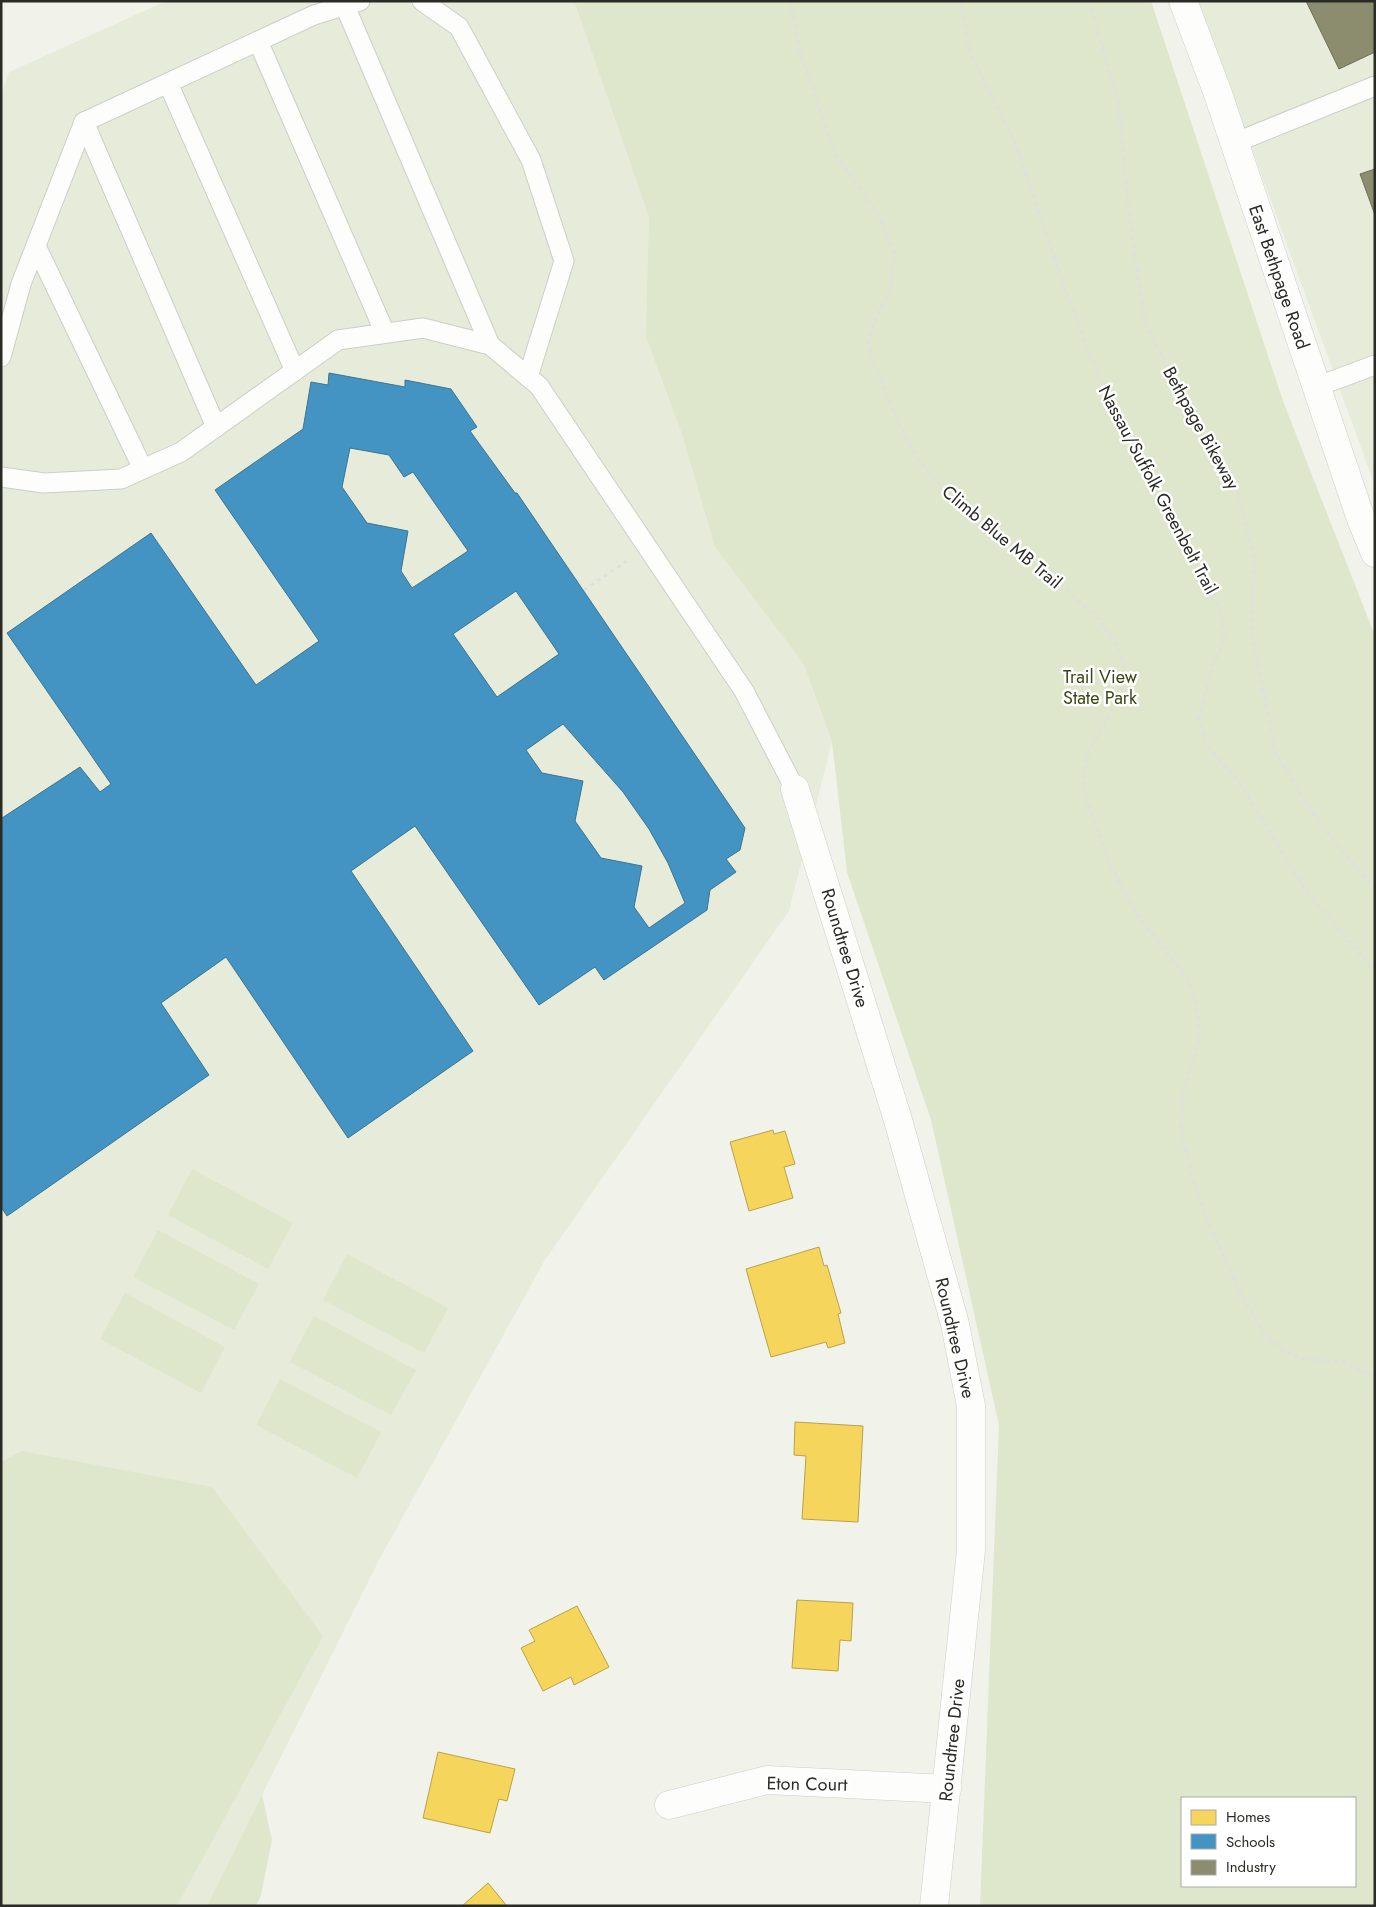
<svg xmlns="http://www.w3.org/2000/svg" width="1376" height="1907" viewBox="0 0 1376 1907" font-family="Jost,sans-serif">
<rect width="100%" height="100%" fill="#f1f3ea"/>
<g fill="#e7ecda">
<polygon points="166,1 574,1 832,742 789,911 545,1260 379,1560 207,1906 1,1906 1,95 9,72"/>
<polygon points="1198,1 1375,1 1375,486"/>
</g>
<g fill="#dee6cb" fill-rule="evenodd">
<path d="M574 1H1151L1283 401 1375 636V1906H980L999 1425 931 1120 847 872 832 742 804 664 715 547 683 437 646 336 649 217ZM1355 1798V1886H1182V1798Z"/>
<polygon points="192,1169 293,1223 268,1269 168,1215"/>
<polygon points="158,1230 259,1284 234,1330 133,1277"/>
<polygon points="347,1254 448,1308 424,1353 323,1300"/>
<polygon points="125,1293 225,1347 201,1393 100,1339"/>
<polygon points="314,1316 416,1370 391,1415 290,1362"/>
<polygon points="280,1379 381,1432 357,1478 256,1425"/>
<polygon points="22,1451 212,1487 323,1636 177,1906 1,1906 1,1462"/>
<polygon points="262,1795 272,1840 261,1895 256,1906 207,1906"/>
</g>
<g fill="#f6d55c" stroke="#b8a24b">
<polygon points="773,1130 774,1134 785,1131 795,1164 784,1167 793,1198 749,1211 730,1142"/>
<polygon points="819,1247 824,1266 827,1265 841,1313 838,1314 845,1343 828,1348 826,1342 771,1357 746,1269"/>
<polygon points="795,1422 863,1426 858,1522 802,1519 806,1456 794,1455"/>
<polygon points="797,1600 853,1603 851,1641 840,1640 838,1671 792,1668"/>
<polygon points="577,1606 609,1667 574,1685 571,1677 543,1691 521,1648 535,1641 529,1630"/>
<polygon points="438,1752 515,1769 507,1801 499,1799 490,1833 423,1818"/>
<polygon points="488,1883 507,1906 462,1906"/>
</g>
<path fill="#4393c3" stroke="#3b7493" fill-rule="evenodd" d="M329 373 405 387V380L451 389 477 427 470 431 515 493H517L745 828 740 850 726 859 736 872 710 890 707 910 604 980 595 967 539 1005 415 826 351 871 473 1051 348 1138 226 957 161 1003 209 1075 7 1216 1 1207V816L2 818 80 767 100 792 111 784 7 633 151 533 256 685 319 641 215 490 303 429 311 382 328 385ZM350 448 389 455 404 477 413 472 468 551 412 588 401 571 408 531 367 523 342 487ZM516 591 559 654 497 697 453 634ZM563 724 623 792 649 829 668 863 685 903 649 928 634 907 642 866 601 858 575 821 583 781 542 773 526 750Z"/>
<g fill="#8c8c6e" stroke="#6e6f58">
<polygon points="1306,1 1375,1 1375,52 1339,69"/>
<polygon points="1375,169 1375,215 1360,174"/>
</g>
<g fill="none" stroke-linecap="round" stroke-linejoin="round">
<defs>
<g id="lane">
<polyline points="422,1 459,27 531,160 564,261 528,377"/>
<polyline points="345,6 490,345"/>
<polyline points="258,41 385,333"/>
<polyline points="168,83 295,371"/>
<polyline points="84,122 216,427"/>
<polyline points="1234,143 1375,86"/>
<polyline points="36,246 143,469"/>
<polyline points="1,357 21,284 84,122 314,15 360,1"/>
<polyline points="1316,387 1375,365"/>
<polyline points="1,477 44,483 121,479 181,452 338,340 423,328 490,345 539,386 744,691 795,789"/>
</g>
<g id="street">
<polyline points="1183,1 1217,91 1361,519 1375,553"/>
<polyline points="795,789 898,1120 955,1324 971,1406 971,1550 934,1906"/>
<polyline points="669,1805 767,1780 947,1789"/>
</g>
</defs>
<use href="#lane" stroke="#cccec7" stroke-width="21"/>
<use href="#street" stroke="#cccec7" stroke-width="29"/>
<g stroke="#dfe0dd" stroke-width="3" stroke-dasharray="4 4" stroke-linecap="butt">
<polyline points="790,1 800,51 834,152 877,213 894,251 890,290 877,315 868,343 872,359 899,424 921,464 952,498 991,532 1024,551 1099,620 1118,646 1127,676 1117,703 1089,750 1084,775 1085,797 1113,870 1137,914 1188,980 1196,1005 1200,1034 1182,1100 1181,1131 1192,1177 1212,1230 1237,1287 1265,1335 1285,1352 1304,1359 1345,1362 1375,1377"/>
<polyline points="961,1 970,53 1016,145 1069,301 1113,412 1173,511 1220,609 1225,639 1213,666 1199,718 1206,745 1238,780 1308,894 1375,971"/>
<polyline points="1089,1 1118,101 1130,223 1145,323 1194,419 1237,492 1254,557 1252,633 1276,754 1319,823 1375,889"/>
<polyline points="584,590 627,561"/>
</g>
<use href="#lane" stroke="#fdfdfc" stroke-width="19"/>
<use href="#street" stroke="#fdfdfc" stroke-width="28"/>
</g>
<g text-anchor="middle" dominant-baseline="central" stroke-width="5" stroke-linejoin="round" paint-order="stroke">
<g font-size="18" fill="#292b24" stroke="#fff">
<text transform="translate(1279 277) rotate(71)">East Bethpage Road</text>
<text transform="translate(1201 428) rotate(61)">Bethpage Bikeway</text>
<text transform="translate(1158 490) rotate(62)">Nassau/Suffolk Greenbelt Trail</text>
<text transform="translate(1002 537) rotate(40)">Climb Blue MB Trail</text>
<text transform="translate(845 948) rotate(73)">Roundtree Drive</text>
<text transform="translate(955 1338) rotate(77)">Roundtree Drive</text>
<text transform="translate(952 1740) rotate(-84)">Roundtree Drive</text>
<text transform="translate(807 1784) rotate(1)">Eton Court</text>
</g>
<g font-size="18" fill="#394512" stroke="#fff">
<text x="1100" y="677">Trail View<tspan x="1100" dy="21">State Park</tspan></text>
</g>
</g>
<rect width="1376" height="1907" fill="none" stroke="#292b24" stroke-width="5"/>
<rect x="1181" y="1797" width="175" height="90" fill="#ffffff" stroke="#a9aaa7"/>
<rect x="1191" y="1810" width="25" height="15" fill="#f6d55c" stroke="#a9aaa7"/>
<text x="1226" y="1822" font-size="15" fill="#292b24">Homes</text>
<rect x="1191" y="1834" width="25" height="15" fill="#4393c3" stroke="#a9aaa7"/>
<text x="1226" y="1847" font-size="15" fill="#292b24">Schools</text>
<rect x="1191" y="1860" width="25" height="15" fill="#8c8c6e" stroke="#a9aaa7"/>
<text x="1226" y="1872" font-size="15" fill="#292b24">Industry</text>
</svg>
